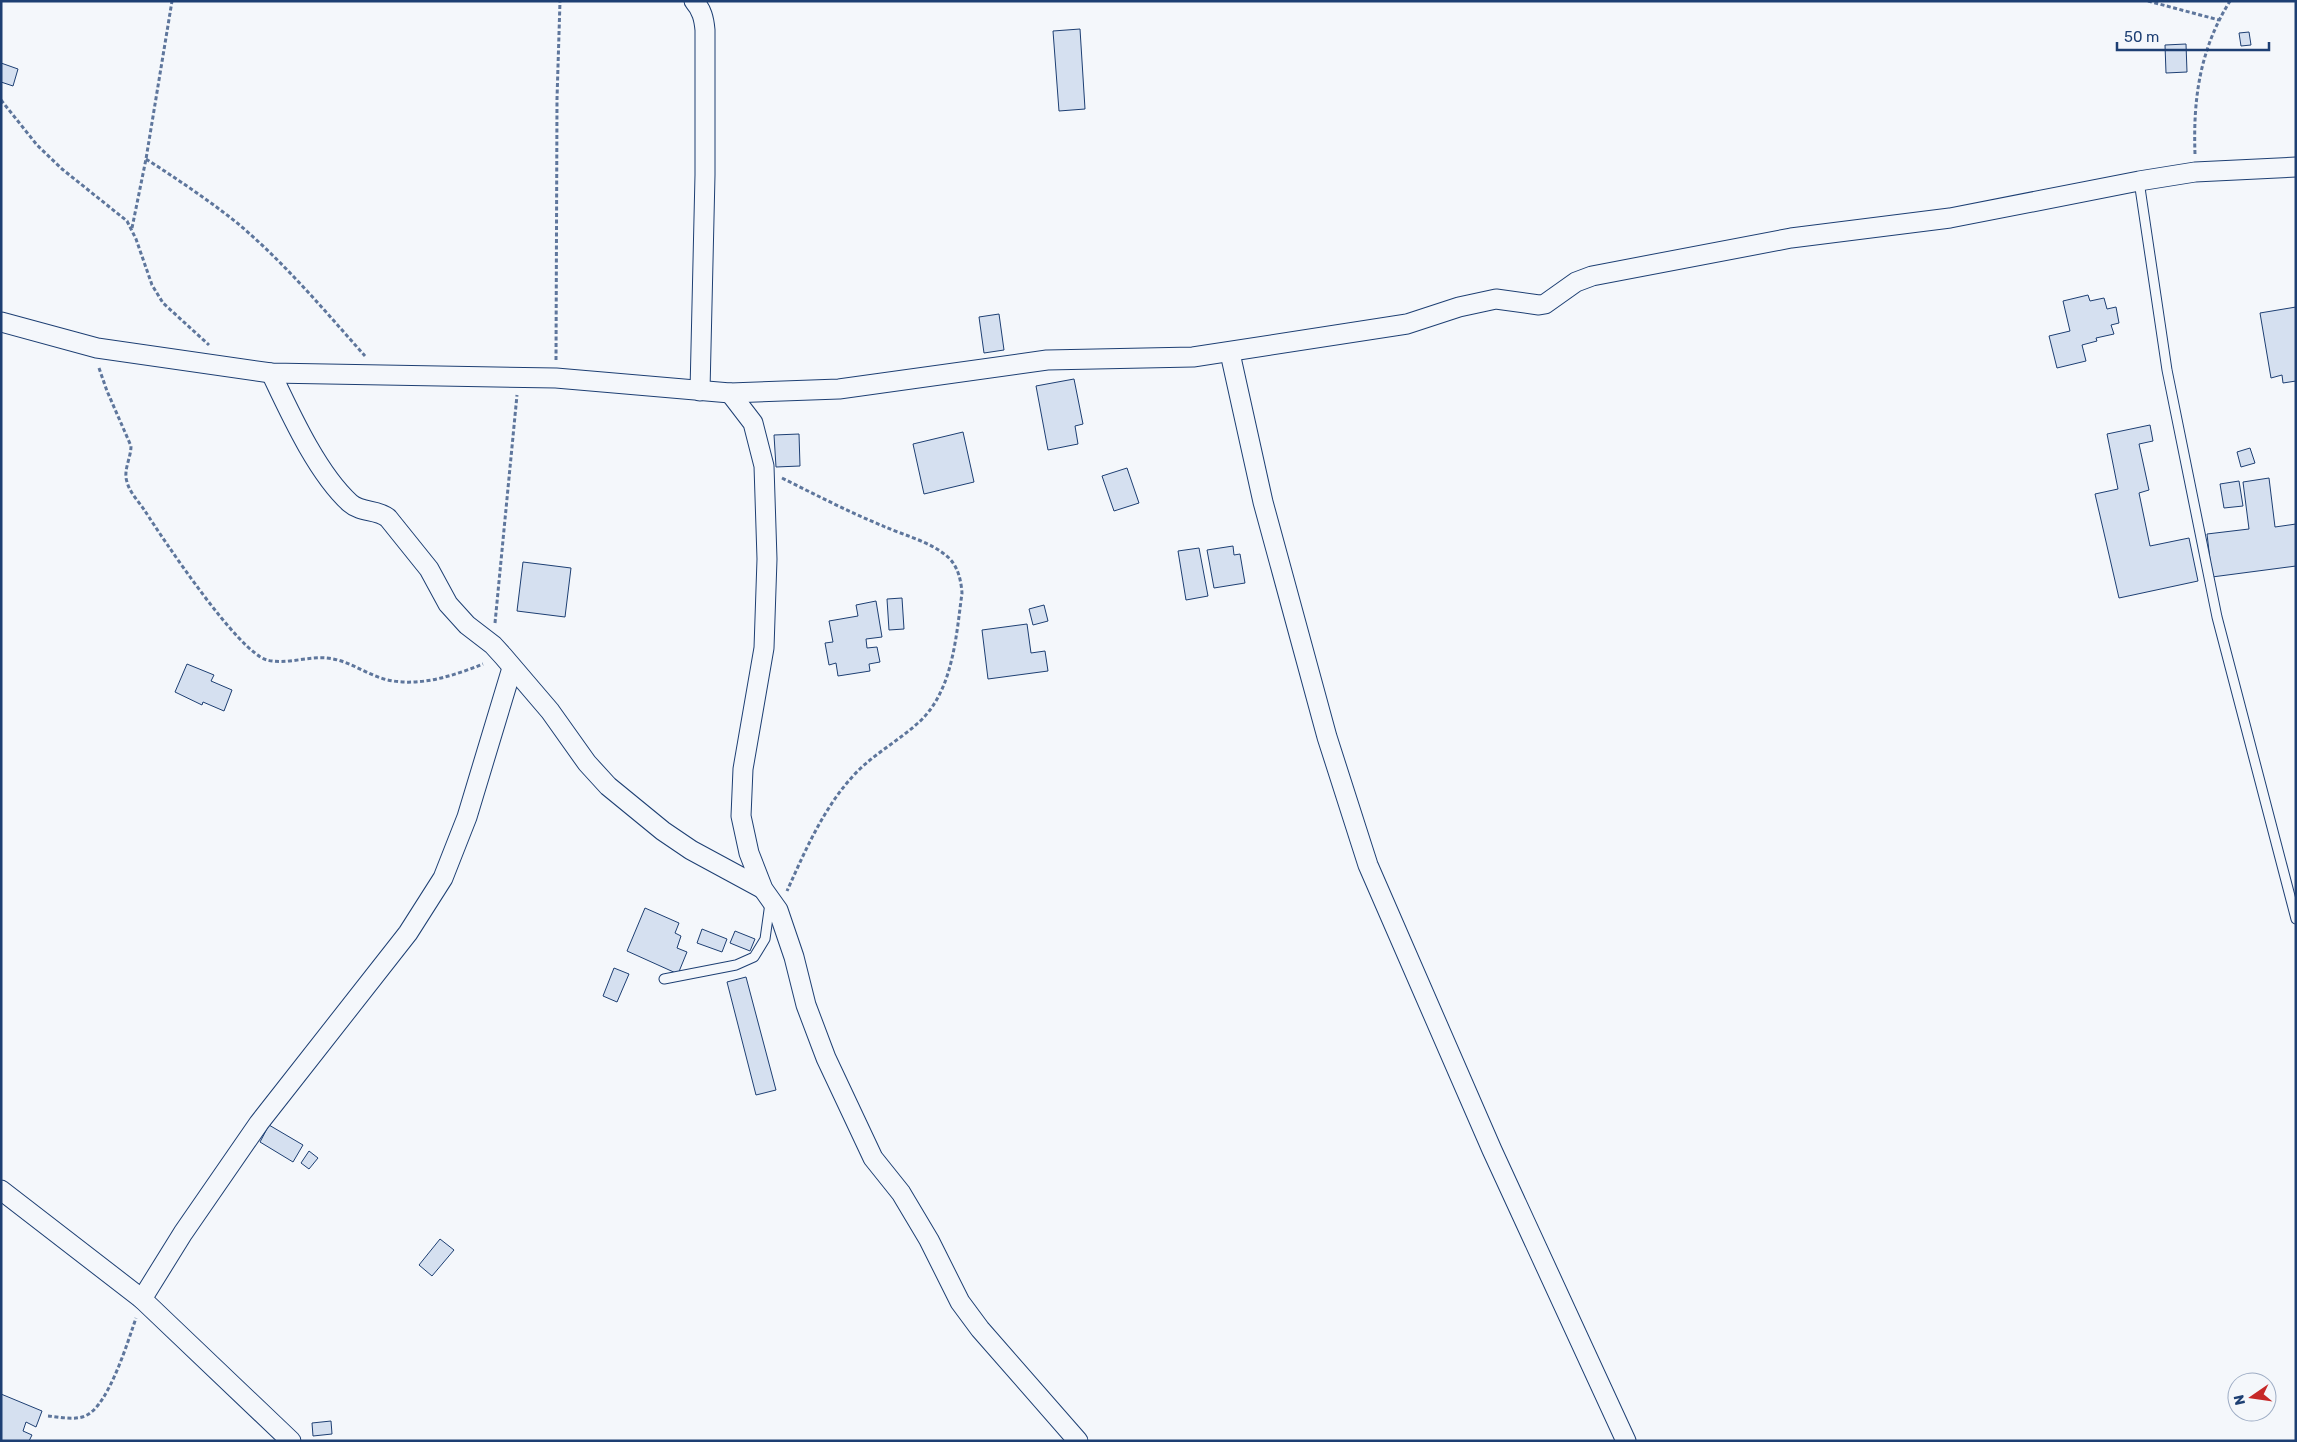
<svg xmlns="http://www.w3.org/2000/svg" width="2297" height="1442" viewBox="0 0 2297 1442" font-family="Rubik,sans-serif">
<rect width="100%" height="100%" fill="#f4f7fb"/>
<g fill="#d5e0f0" stroke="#1d3f73">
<polygon points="1080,29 1085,109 1059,111 1053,31"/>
<polygon points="2249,32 2251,45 2241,46 2239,33"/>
<polygon points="2186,44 2187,72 2166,73 2165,45"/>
<polygon points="1,63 18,69 13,86 1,82"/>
<polygon points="2088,295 2090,301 2104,298 2107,309 2116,307 2119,323 2111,325 2114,334 2096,338 2097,341 2082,345 2086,361 2057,368 2049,336 2070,331 2063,301"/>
<polygon points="2296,307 2296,381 2283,383 2282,375 2271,378 2260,313"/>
<polygon points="999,314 1004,350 984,353 979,317"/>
<polygon points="1074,379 1083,424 1075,426 1078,444 1048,450 1036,386"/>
<polygon points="2150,425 2153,441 2139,444 2149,490 2139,493 2150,546 2189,538 2198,581 2119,598 2095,494 2118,489 2107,434"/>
<polygon points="963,432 974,482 924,494 913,444"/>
<polygon points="799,434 800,466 776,467 774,435"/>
<polygon points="2250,448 2255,463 2241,467 2237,452"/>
<polygon points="1127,468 1139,503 1114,511 1102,476"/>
<polygon points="2269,478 2275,527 2296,524 2296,566 2212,577 2207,534 2249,529 2243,482"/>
<polygon points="2239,481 2243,506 2224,508 2220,484"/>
<polygon points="1233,546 1234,555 1240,554 1245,583 1214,588 1207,550"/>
<polygon points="1199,548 1208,596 1186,600 1178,551"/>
<polygon points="523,562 571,568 565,617 517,611"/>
<polygon points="902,598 904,629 889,630 887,599"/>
<polygon points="876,601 882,637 866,639 867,648 877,647 880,662 869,664 870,671 838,676 836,663 829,665 825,643 833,642 829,621 858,616 856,605"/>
<polygon points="1044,605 1048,621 1033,625 1029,609"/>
<polygon points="1027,624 1031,653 1045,651 1048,671 988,679 982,630"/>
<polygon points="187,664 214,675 211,681 232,690 224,711 203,702 202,705 175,692"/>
<polygon points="645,908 679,923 675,933 681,936 677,948 687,952 678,974 627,951"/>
<polygon points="702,929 727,939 722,952 697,943"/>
<polygon points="735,931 755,939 750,951 730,943"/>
<polygon points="614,968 629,974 617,1002 603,996"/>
<polygon points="746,977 776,1090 756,1095 727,982"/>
<polygon points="269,1125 303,1145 293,1162 260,1142"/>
<polygon points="309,1151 318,1158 309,1169 301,1163"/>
<polygon points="440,1239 454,1250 432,1276 419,1265"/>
<polygon points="1,1394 42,1411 36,1427 26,1422 23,1431 32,1435 29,1441 1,1441"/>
<polygon points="331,1421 332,1434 313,1436 312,1423"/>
</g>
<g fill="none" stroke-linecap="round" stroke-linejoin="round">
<defs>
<g id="lane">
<polyline points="2139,181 2167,370 2217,617 2296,919"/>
<polyline points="664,979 736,965 754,957 765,939 770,903"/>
</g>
<g id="street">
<path d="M694 1C702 10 704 19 705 30V175L700 391"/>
<polyline points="1,322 97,348 271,373 556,378 730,393 839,389 1047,360 1193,357 1407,324 1459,307 1496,299 1539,305 1545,304 1576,282 1592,276 1791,238 1950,218 2139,181 2195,172 2296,167"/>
<polyline points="1230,353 1263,502 1327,737 1368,865 1492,1150 1626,1441"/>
<path d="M271 373C290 413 317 473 350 503 361 513 377 509 388 518L429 569 448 604 467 625 493 645 503 656 550 711 587 763 608 786 663 831 691 850 763 889"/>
<polyline points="730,393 753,423 764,466 767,559 764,648 743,769 741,816 749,853 763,889 778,910 794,957 806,1005 826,1058 873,1158 901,1193 929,1240 960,1302 980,1329 1078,1441"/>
<polyline points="1,1190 142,1299 291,1441"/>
<polyline points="142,1299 183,1233 259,1123 408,933 443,878 467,817 512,668"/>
</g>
</defs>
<use href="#lane" stroke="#1d3f73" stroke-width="11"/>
<use href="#street" stroke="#1d3f73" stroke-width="21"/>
<g stroke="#5e769c" stroke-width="3" stroke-dasharray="4 2.5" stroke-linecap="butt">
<polyline points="2148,1 2219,20"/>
<polyline points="1,100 37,145 62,169 127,221 136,239 152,285 163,303 209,345"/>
<path d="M2195 154C2193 98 2200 49 2230 1"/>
<path d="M146 159C177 179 207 199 236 222 284 262 324 310 365 356"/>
<polyline points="132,228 146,159 172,1"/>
<polyline points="556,360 557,99 560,1"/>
<path d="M99 368 107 391 131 446C131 458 123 470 127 482 130 493 139 502 145 511 163 539 238 652 267 660 285 665 308 656 327 658 348 660 364 673 384 679 417 688 453 676 483 664"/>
<path d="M782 478C816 495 849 512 883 526 903 535 932 542 949 558 958 567 961 580 962 593 956 637 953 692 918 723 897 742 872 755 853 776 823 809 805 851 787 891"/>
<polyline points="495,623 517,395"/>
<path d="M48 1416C61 1417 76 1421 87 1415 109 1404 128 1341 136 1318"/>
</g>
<use href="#lane" stroke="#f4f7fb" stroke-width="9"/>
<use href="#street" stroke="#f4f7fb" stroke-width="19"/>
</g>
<rect width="2297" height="1442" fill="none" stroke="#1d3f73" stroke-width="5"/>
<g transform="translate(2252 1397) rotate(257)"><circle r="24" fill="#f4f7fb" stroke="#9eadc5"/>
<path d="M0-4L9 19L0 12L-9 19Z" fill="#c62828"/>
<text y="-8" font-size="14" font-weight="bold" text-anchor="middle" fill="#1d3f73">N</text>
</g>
<path d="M2117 42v8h152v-8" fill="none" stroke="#1d3f73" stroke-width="2.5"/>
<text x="2124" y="42" font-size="15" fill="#1d3f73" stroke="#f4f7fb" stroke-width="4" paint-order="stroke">50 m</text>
</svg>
